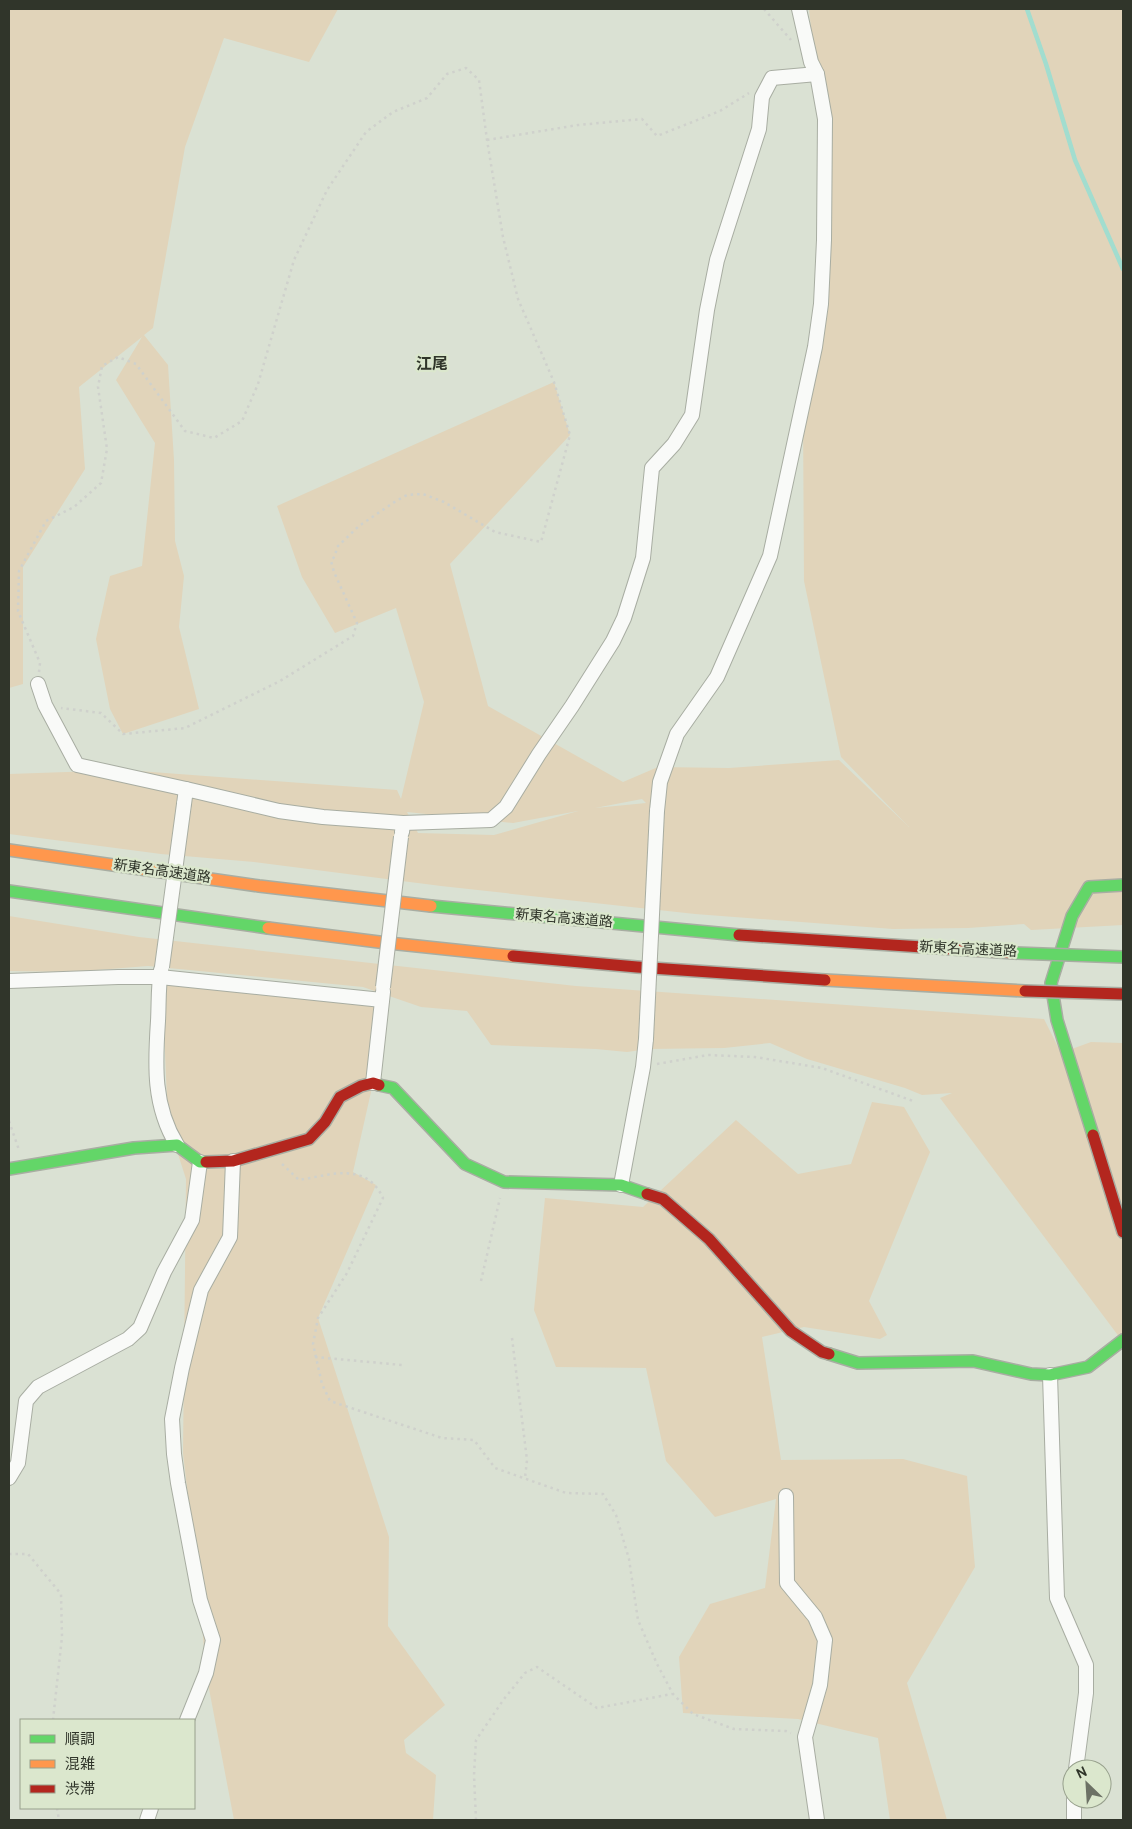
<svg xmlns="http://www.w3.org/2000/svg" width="1132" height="1829" viewBox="0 0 1132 1829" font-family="Overpass,'Noto Sans JP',sans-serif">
<rect width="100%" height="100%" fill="#dae1d3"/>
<g fill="#e1d4ba" fill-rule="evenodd">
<polygon points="9,9 338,9 309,62 224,38 185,147 153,328 144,335 168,365 174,460 175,541 184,576 179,627 199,709 123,734 110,709 96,639 110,576 142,566 155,443 116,380 142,337 79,387 85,469 23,567 23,684 9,688"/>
<path d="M809 9H1123V925L1031 930 1024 924 968 928 893 929 695 914 441 886 254 862 161 854 9 834V774L125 770 397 790 401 799 424 702 396 608 335 633 302 577 277 506 554 382 570 435 450 564 488 706 623 782 658 767 729 768 839 760 909 827 841 757 804 581 803 412 830 214ZM642 799 646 803 595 808ZM578 811 494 835 418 833 407 812 513 823Z"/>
<polygon points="9,916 139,937 576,986 1044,1019 1061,1053 1091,1042 1123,1043 1123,1342 940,1098 952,1093 922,1095 905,1088 807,1059 770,1043 724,1048 648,1049 627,1052 596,1049 491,1045 467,1011 421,1007 363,987 148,966 71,972 9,971"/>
<polygon points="162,983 382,1000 373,1083 353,1172 376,1185 318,1318 389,1537 388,1626 445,1705 404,1740 406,1753 436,1775 433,1820 234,1820 206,1673 200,1600 183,1453 186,1179 168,1123"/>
<polygon points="872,1102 904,1107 930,1152 869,1301 887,1335 880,1339 804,1327 762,1337 781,1460 903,1459 967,1476 975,1567 907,1683 947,1820 890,1820 878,1738 798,1719 683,1713 679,1657 710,1604 765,1588 776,1499 715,1517 666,1461 646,1368 556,1367 534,1310 545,1198 643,1207 736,1120 798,1174 851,1164"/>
</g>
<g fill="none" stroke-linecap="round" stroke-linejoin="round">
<polyline stroke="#a2ddcf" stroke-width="4.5" points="1027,9 1046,64 1075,160 1123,269"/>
<defs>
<g id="street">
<polyline points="38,684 45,705 77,765 186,789"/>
<polyline points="184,804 186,789 279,811 323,817 403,823 402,832"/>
<polyline points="657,811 660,782 677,734 717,677 770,556 815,347 821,304 824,240 825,119 817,74 811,62 799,9"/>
<polyline points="403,823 491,820 506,807 539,754 572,706 613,641 624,618 643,558 652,468 674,444 692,415 707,310 717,260 759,129 762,97 772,78 817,74"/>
<path d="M161 970C158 987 159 1004 158 1021 155 1065 153 1106 177 1145"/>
<polyline points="9,981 118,977 160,977 382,1000"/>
<polyline points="373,1083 383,992"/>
<polyline points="621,1185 643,1067 646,1039"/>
<polyline points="1050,1375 1057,1598 1086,1665 1086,1693 1076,1769"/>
<polyline points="9,1478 18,1463 26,1401 38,1387 128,1339 140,1328 164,1272 192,1220 200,1162"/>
<polyline points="786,1496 787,1583 815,1617 825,1640 820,1685 805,1737 817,1820"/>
<polyline points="187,1720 206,1673 213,1640 200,1600 178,1483 174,1454 172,1419 182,1368 201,1290 230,1237 233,1161"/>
<polyline points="147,1820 151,1808"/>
<polyline points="1074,1820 1074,1799"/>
</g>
<g id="fast">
<polyline points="9,891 268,928"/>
<polyline points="431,906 739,935"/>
<polyline points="379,1085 393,1088 465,1164 504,1182 621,1185 647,1194"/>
<polyline points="1093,1135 1057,1020 1051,983 1072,916 1089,887 1123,885"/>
<polyline points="9,1169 134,1148 177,1145 200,1162 206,1162"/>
<polyline points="829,1354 858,1363 973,1361 1031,1374 1050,1375 1088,1367 1123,1340"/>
</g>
<g id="slow">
<polyline points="9,850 259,886 431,906"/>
<polyline points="268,928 379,942 513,956"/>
<polyline points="825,980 1025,991"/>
</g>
<g id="jam">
<polyline points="739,935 1014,953"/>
<polyline points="513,956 637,967 825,980"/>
<polyline points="1093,1135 1123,1232"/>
<polyline points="206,1162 233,1161 309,1139 325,1122 340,1097 361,1086 373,1083 379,1085"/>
<polyline points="647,1194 663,1199 709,1239 791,1331 822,1352 829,1354"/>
</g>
</defs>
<use href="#street" stroke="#a8ada2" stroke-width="16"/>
<use href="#fast" stroke="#a8ada2" stroke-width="14"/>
<use href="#slow" stroke="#a8ada2" stroke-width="14"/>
<use href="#jam" stroke="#a8ada2" stroke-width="14"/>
<g stroke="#cfd1cc" stroke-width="2.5" stroke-dasharray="2.5 4" stroke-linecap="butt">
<polyline points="764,9 791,40"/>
<polyline points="487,140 578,125 642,119 657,136 720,111 749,93"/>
<polyline points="39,672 40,663 18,611 19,571 46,521 74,507 101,483 107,449 98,387 102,366 118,357 136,364 185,431 214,438 242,421 258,384 294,260 327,190 366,132 393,112 427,98 447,74 466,68 479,80 487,140 503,237 518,299 554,382 570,435 541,542 495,532 444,502 423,494 407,495 396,501 359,526 337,547 335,556 331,561 334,572 357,623 353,636 280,681 185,728 123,734 101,713 61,708"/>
<polyline points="657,1064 708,1055 755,1057 822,1068 913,1101"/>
<polyline points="9,1121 19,1150"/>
<path d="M282 1164 299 1180C330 1175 366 1161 383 1198L347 1273 318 1318 313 1344 322 1384 330 1401 442 1438 474 1440 495 1468 566 1493 603 1494 616 1515 629 1559 638 1620 657 1664 673 1694 693 1714 734 1729 786 1731 791 1733"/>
<polyline points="481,1281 500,1198"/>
<polyline points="512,1338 527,1460 525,1478"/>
<polyline points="315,1357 402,1365"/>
<polyline points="9,1554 28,1554 61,1594 62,1637 53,1720"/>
<polyline points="57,1808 59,1820"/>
<polyline points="476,1820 474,1775 476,1740 504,1699 525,1673 537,1667 597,1708 672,1694"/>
</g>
<use href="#street" stroke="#f9faf8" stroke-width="14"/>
<use href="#fast" stroke="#63d668" stroke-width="11"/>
<use href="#slow" stroke="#ff974d" stroke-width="11"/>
<use href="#jam" stroke="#b3261e" stroke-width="11"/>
<defs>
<g id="street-bridge">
<polyline points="162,967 184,804"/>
<polyline points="383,987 401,837"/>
<polyline points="646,1039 657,811"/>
</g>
<polyline id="fast-bridge" points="1014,953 1123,957"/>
<polyline id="jam-bridge" points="1025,991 1123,994"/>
</defs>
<use href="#street-bridge" stroke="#a8ada2" stroke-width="16" stroke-linecap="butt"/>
<use href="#fast-bridge" stroke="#a8ada2" stroke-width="14" stroke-linecap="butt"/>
<use href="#jam-bridge" stroke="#a8ada2" stroke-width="14" stroke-linecap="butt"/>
<use href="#street-bridge" stroke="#f9faf8" stroke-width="14"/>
<use href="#fast-bridge" stroke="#63d668" stroke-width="11"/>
<use href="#jam-bridge" stroke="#b3261e" stroke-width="11"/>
</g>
<g text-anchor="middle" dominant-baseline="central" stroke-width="4.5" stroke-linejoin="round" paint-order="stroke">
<g font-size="14" fill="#30352a" stroke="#dbe7cd">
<text transform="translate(162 872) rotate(8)">新東名高速道路</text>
<text transform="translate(564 919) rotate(5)">新東名高速道路</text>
<text transform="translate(968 950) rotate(3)">新東名高速道路</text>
</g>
<g font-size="16" font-weight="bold" fill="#30352a" stroke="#dbe7cd">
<text x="432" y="365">江尾</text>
</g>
</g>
<rect width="1132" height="1829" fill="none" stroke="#30352a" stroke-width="20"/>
<rect x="20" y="1719" width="175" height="90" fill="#dbe7cd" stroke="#97a08c"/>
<rect x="30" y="1735" width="25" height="8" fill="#63d668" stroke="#97a08c"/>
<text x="65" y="1744" font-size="15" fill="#30352a">順調</text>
<rect x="30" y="1760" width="25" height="8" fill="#ff974d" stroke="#97a08c"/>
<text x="65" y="1769" font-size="15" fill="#30352a">混雑</text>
<rect x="30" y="1785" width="25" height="8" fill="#b3261e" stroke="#97a08c"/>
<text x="65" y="1794" font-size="15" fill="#30352a">渋滞</text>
<g transform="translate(1087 1784) rotate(335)"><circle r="24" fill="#dbe7cd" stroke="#97a08c"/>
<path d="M0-4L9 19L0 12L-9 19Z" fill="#6c7165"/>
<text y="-8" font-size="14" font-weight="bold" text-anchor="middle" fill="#30352a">N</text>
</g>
</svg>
